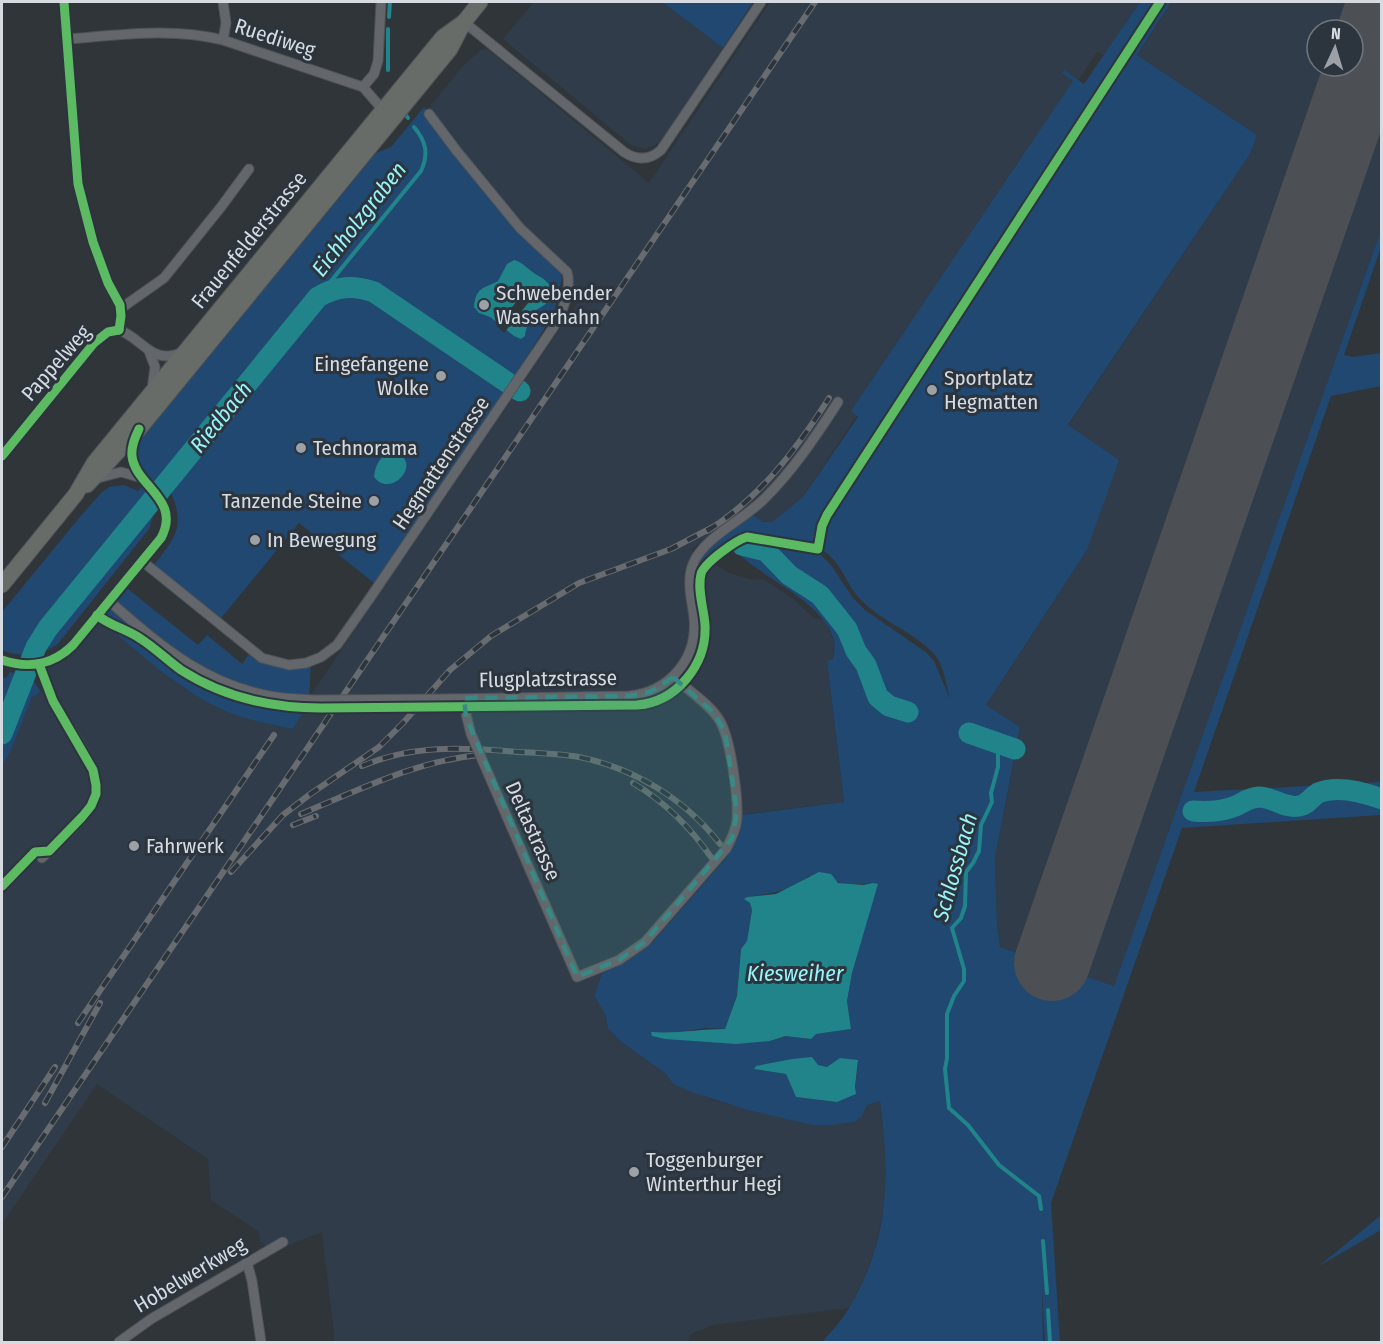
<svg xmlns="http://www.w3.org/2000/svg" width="1383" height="1344" viewBox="0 0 1383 1344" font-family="'Fira Sans Condensed',sans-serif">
<rect width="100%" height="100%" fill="#30353a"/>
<g fill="#303c4a" fill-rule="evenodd">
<polygon points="534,2 662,2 723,48 661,142 646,149 631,145 503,39"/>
<polygon points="770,2 1140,2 1104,55 1097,52 803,497 772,522 731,520 691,550 729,573 749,579 765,580 792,598 814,618 824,620 827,625 834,642 833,660 827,662 844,802 745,814 748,832 652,943 626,962 602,973 594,996 605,1014 608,1028 620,1041 665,1073 673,1084 716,1101 812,1125 833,1125 856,1122 867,1105 880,1101 885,1142 887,1182 885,1204 875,1249 863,1280 849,1308 712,1325 689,1335 689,1342 335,1342 322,1232 269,1253 264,1243 260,1242 258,1231 211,1200 208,1159 97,1084 2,1224 2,766 32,697 48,689 39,664 51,661 96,617 180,686 205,701 232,714 289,727 582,296 574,289 567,288 569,278 533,240 456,150 427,110 463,66 481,50 488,49 649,183"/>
<path d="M1171 2H1381V230L1114 986 1000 947 997 925 995 858 1020 728 986 705 1087 550 1068 426 1250 154 1257 135 1137 55ZM1317 30H1353V66H1317Z"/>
</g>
<g fill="#204870" fill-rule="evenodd">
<polygon points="662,2 753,2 723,48"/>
<path d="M1140 2H1171L1137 55 1257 135 1250 154 1068 425 1119 460 1087 550 986 705 1020 727 995 858 997 925 1000 947 1114 986 1381 230V247L1344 355 1353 357 1381 353V386L1331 396 1194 792 1381 782V815L1182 828 1051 1203 1060 1342H1045L1042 1288 1043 1342H822C832 1331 843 1319 850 1306 890 1237 890 1178 880 1101L867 1105 861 1117 855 1122 833 1125H812L748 1110 694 1093 673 1084 665 1073 620 1041 608 1028 605 1014 594 996 602 973 626 962 652 943 726 858 740 833 742 815 844 802 827 661 833 659C834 653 835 647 834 641 825 602 763 579 737 552L738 547 750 540 819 553 831 565 853 598 865 610 927 653 934 661 950 699C946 685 944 666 935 655 916 633 882 622 861 600 847 587 842 563 825 552 813 544 765 538 749 537L742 538 706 565 695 559 749 513 763 522H772L803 497 858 417 851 411 1073 81 1062 73 1064 70 1084 84ZM809 876 851 885 873 883 876 888 852 973 847 1001 851 1029 815 1034 811 1039 785 1036 770 1041 651 1033H672L707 1028 725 1029 737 996 741 949 747 941 752 910 750 903 745 899 747 897C770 894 791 891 809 876ZM858 1062 855 1090 837 1102 796 1097 786 1074 755 1069 818 1065 827 1067 834 1064Z"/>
<path d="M424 107 456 150 454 154 516 231 560 271 562 278 554 313 518 371 374 583 299 523 217 623 151 569C172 540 187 530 171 493L154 513 149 529 57 645C38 656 21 658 2 650V612L79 518 101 493 109 487 124 485 138 491 146 482 134 463 139 429 150 428 376 153 391 147Z"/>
<path d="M123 585 198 645 207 635 242 664 251 651 273 662 311 661 309 701 293 729C272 724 250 721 230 713 179 692 138 651 96 617Z"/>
<polygon points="10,672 30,676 41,692 32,697 10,752 2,766 2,677 6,678"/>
<polygon points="1381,1215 1381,1230 1319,1266"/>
</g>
<g fill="#20848a">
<path d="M514 260C523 262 528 270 537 275 551 282 560 295 543 306 538 309 535 310 532 315 529 319 525 332 525 336L521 339 514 336 490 317 479 313 474 307C476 286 484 289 498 281L507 264Z"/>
<path d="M393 452C425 460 392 500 374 477 375 465 381 454 393 452Z"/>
<path d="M819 872 831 874 838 883 863 885 873 883 878 884 852 973 847 1001 851 1029 816 1034 811 1039 785 1036 770 1041 736 1044 665 1039 652 1036 651 1032C676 1034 700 1029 725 1029L737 996 741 949 747 941 752 910 750 903 744 899 747 897 776 894Z"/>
<polygon points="812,1057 818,1065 827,1067 840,1058 858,1060 855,1087 856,1094 837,1102 796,1097 786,1074 754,1069 756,1066 792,1059"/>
</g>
<polygon fill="#30353a" points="529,286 537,292 504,333 497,326"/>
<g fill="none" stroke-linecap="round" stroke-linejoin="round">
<g stroke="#20848a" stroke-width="4">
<polyline points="389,17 390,2"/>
<polyline points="388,70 388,29"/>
<polyline points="406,115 408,118"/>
<path d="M318 297 421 171C429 154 426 141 414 127"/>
<polyline points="998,743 998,767 991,793 992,802 981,825 979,851 973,863 966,872 965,906 961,918 952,928 964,969 964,981 954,996 947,1014 947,1058 945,1069 949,1108 968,1125 999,1165 1039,1196 1041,1209"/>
<polyline points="1043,1241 1047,1293"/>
<polyline points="1048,1310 1050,1342"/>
</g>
<g stroke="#20848a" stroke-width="21">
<polyline points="742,545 766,551 789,575 820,595 847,629 856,651 866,665 878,697 889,706 908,712"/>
<polyline points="969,733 1015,749"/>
<path d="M2 734 36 647 48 628 318 297C337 286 353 285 374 292L520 391"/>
<path d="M1193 811C1205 812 1217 812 1230 808 1242 805 1245 798 1259 797 1273 797 1285 809 1299 806 1308 805 1311 797 1318 793 1337 785 1363 792 1382 799"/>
</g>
<polyline stroke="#4c5055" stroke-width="76" points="1052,963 1382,12"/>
<defs>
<g id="street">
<polyline points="64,2 78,184 93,242 108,283 120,305 121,316 119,330"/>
<polyline points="223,2 226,23 223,40"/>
<polyline points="381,2 378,61 374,74 363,87 383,110"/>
<path d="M464 22 624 152C636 160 649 161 661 150L761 2"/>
<path d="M67 39C119 35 172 27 223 40L363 87"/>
<polyline points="120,309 164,278 221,207 249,169"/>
<path d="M119 330C144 339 151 366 183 352"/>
<polyline points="149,351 155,367 152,389"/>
<polyline points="2,456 94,343 108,332 119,330"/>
<polyline points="98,478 121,472 142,478"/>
<path d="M142 561 262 658 289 665 306 663 321 657 337 645 370 598 553 328C562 314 572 289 567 272L520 228 456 150 429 114"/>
<path d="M109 601C163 648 210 689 283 698"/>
<path d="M2 660C28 669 53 665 73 645L161 538C181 501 138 487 132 459 131 451 133 443 136 436"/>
<path d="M39 664C43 677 48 690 54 703 67 726 105 773 94 799 86 820 58 841 42 858"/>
<path d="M443 699 629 696C669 692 698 659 694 618 692 600 686 581 693 564 703 538 743 520 763 500 792 472 816 436 838 402"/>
<path d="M530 870 577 977 619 960 645 942 726 849C731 840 736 830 737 819 738 797 731 736 718 718 707 702 688 690 673 677"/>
<polyline points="247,1262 252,1281 261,1342"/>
<polyline points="119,1342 151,1319 283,1242"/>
</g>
<g id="primary">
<polyline points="87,485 139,429 450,49 464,22 480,2"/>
<polyline points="2,585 76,494 94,463 443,37 464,22"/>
</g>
</defs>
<use href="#street" stroke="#4e5257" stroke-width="11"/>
<use href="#primary" stroke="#4e5257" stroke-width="17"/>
<use href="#street" stroke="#63676b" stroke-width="9"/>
<use href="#primary" stroke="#676c68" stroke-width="15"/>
<defs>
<g id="rail">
<path d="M707 531C760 498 796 450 829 398"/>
<path d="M362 766C410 746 455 747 506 751 530 753 555 753 579 757 634 768 685 799 720 844"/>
<path d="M633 783C665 802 690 827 711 857"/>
<path d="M301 814C359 790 416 761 479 755"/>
<polyline points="293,825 316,816"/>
<polyline points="231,872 283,815 309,795 379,747 403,723 450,670 491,636 579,583 671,549 713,527"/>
<polyline points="78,1023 274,735"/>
<polyline points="45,1103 100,1003"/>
<polyline points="2,1147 55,1067"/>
<polyline points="2,1197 815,2"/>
</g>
</defs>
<use href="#rail" stroke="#686c70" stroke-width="6"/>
<use href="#rail" stroke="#2c343e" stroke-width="4" stroke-dasharray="11" stroke-linecap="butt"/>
<defs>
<g id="street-bridge">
<polyline points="283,698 314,700 443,699"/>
<polyline points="466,714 471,734 530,870"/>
</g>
</defs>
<use href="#street-bridge" stroke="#4e5257" stroke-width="11" stroke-linecap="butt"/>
<use href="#street-bridge" stroke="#63676b" stroke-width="9"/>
<defs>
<g id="cycleway">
<polyline points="64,2 78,184 93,242 108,283 120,305 121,316 119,330"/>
<polyline points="2,456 94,343 108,332 119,330"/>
<path d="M97 615C110 626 127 629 141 639 155 648 167 660 181 670 223 697 271 708 321 708L637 705C677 702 707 664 705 625 704 609 697 590 701 574 704 563 736 540 747 537L818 549 822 526 827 515 1160 2"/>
<path d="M2 660C28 669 53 665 73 645L161 538C182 499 135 486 132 456 131 446 135 437 139 429"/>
<polyline points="2,886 35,852 49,851 82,817 91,806 96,794 96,785 93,770 53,701 39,664"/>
</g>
</defs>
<use href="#cycleway" stroke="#2c343e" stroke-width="13"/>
<use href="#cycleway" stroke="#5cba63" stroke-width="9"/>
</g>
<path fill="#378a85" fill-opacity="0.2" stroke="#378a85" stroke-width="4.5" stroke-dasharray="12 8" stroke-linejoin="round" d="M673 677 713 712 725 731 737 812 732 839 645 942 619 960 577 977 466 717 464 698 629 696 650 692Z"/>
<g fill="#9ba1a7" stroke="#2c343e" stroke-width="2">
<circle cx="484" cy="305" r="6"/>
<circle cx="441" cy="376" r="6"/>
<circle cx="932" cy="390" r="6"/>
<circle cx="301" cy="448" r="6"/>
<circle cx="374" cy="501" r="6"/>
<circle cx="255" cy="540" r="6"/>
<circle cx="134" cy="846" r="6"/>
<circle cx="634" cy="1172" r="6"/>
</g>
<g text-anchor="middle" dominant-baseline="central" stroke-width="6" stroke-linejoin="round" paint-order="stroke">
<g font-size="21" fill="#d5dbe1" stroke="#2c343e">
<text transform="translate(275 38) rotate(18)">Ruediweg</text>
<text transform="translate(249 240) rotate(-51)">Frauenfelderstrasse</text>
<text transform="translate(56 363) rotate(-49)">Pappelweg</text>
<text transform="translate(441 463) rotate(-56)">Hegmattenstrasse</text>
<text transform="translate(548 679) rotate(-1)">Flugplatzstrasse</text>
<text transform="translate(533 831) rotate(66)">Deltastrasse</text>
<text transform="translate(190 1275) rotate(-31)">Hobelwerkweg</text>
</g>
<g font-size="21" fill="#d5dbe1" stroke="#2c343e" text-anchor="start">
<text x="496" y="293">Schwebender<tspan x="496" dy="24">Wasserhahn</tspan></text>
<text x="429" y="364" text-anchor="end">Eingefangene<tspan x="429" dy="24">Wolke</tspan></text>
<text x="944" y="378">Sportplatz<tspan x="944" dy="24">Hegmatten</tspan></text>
<text x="313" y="448">Technorama</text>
<text x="362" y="501" text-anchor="end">Tanzende Steine</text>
<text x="267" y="540">In Bewegung</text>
<text x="146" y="846">Fahrwerk</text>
<text x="646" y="1160">Toggenburger<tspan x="646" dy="24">Winterthur Hegi</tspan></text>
</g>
<g font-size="22" font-style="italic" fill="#98f4f8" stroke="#2c343e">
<text transform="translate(359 219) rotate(-52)">Eichholzgraben</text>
<text transform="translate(221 417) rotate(-51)">Riedbach</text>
<text transform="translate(955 867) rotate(-74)">Schlossbach</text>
<text x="795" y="973">Kiesweiher</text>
</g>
</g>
<rect width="1383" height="1344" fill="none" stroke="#d5dbe1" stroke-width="6"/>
<g transform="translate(1335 48) rotate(4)"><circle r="28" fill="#2c343e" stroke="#70777f" stroke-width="1.5"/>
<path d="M0-4.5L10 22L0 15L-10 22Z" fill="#9ba1a7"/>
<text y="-9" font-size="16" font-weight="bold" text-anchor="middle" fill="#d5dbe1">N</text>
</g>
</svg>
